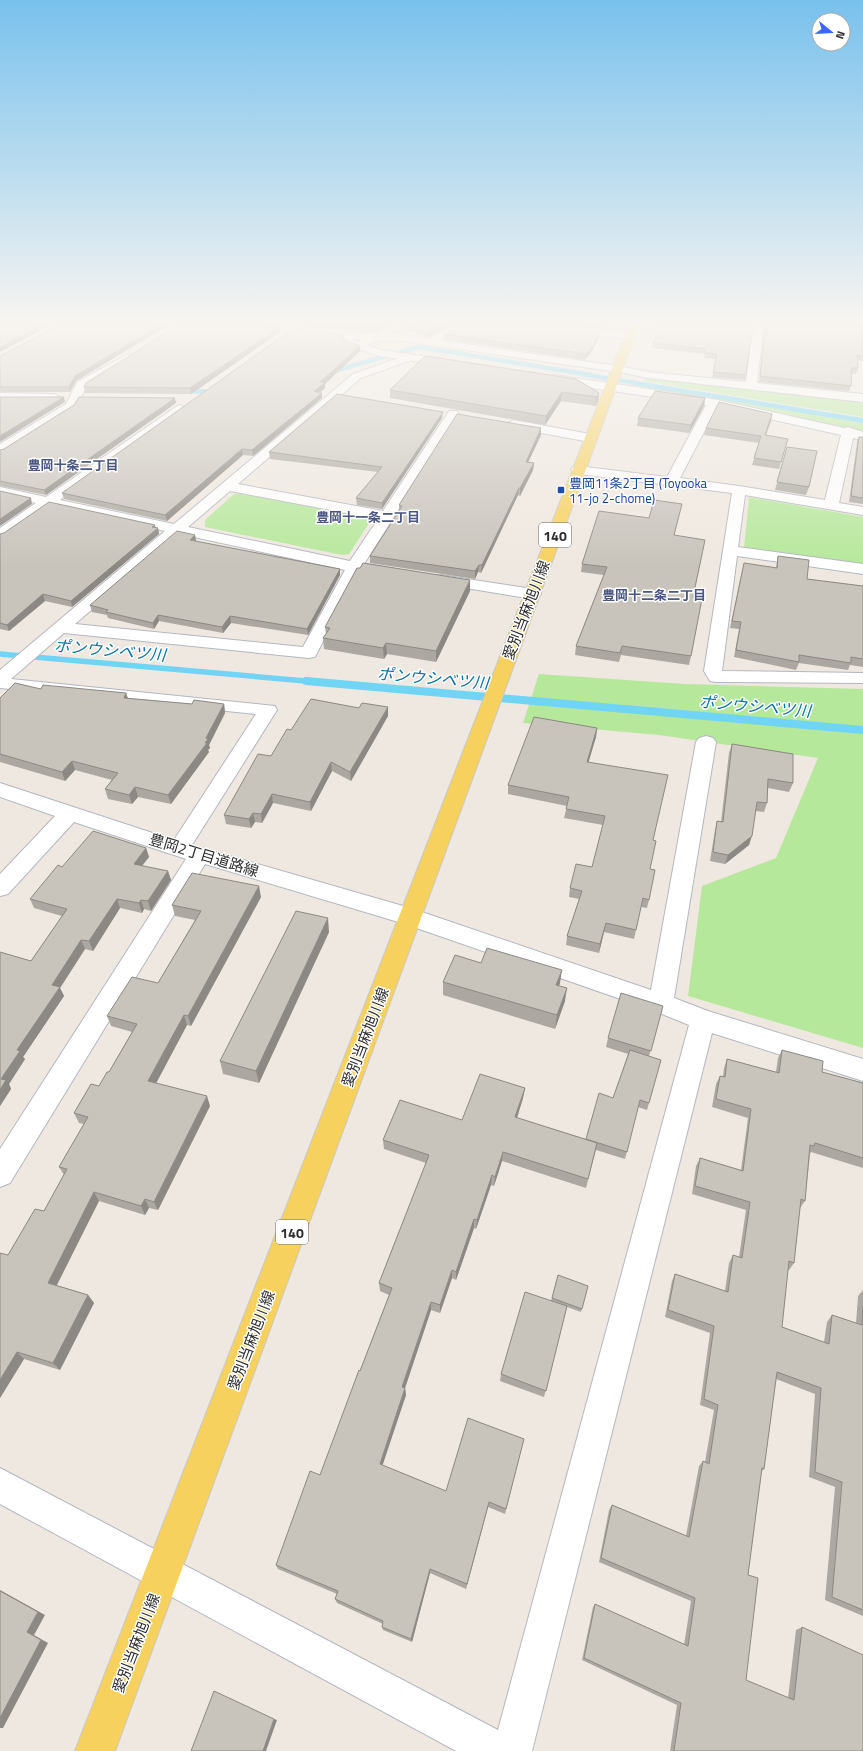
<svg xmlns="http://www.w3.org/2000/svg" width="863" height="1751" viewBox="0 0 863 1751" font-family="'Titillium Web','Noto Sans JP',sans-serif">
<rect width="100%" height="100%" fill="#efe8e0"/>
<g fill="#b6e89b">
<polygon points="646,378 863,402 863,417 644,381"/>
<polygon points="641,385 863,423 863,432 640,387"/>
<polygon points="240,493 368,517 371,520 349,554 342,555 205,527 205,520 234,494"/>
<polygon points="749,497 863,517 863,565 744,548"/>
<polygon points="539,674 685,684 863,689 863,1048 688,996 702,886 776,858 818,758 659,735 523,723"/>
</g>
<polygon fill="#70d4f5" points="582,372 863,418 863,423 580,376"/>
<g fill="none" stroke-linecap="round" stroke-linejoin="round">
<g stroke="#70d4f5" stroke-width="4.5">
<polyline points="330,372 419,347 591,375"/>
<polyline points="183,391 215,392"/>
</g>
<polyline stroke="#70d4f5" stroke-width="5.5" points="0,654 317,682"/>
<polyline stroke="#70d4f5" stroke-width="8" points="306,681 863,730"/>
<defs>
<g id="minor">
<polygon points="400,322 414,322 370,343 366,349 358,349 356,347 362,339"/>
<polygon points="463,322 477,322 431,344 427,345 422,342"/>
<polygon points="543,322 561,322 582,328 631,333 636,336 631,339 582,334 544,324"/>
<polygon points="754,322 764,322 757,383 863,394 863,402 649,378 614,371 612,369 618,366 649,372 746,382"/>
<polygon points="128,354 132,355 134,357 132,359 86,387 75,409 5,453 0,454 0,444 66,404 77,382"/>
<path d="M410 354 416 357 414 359 361 378 238 484 383 511 449 411H457L459 414 364 564 395 569 397 572 395 575 389 577 359 572 315 657 309 658 64 633 11 679 275 706 277 710 192 845 410 908 651 990 696 742 699 738 706 736 713 738 716 742 674 998 708 1011 863 1059V1081L712 1033 532 1751H456L0 1504V1468L498 1730 689 1025 652 1010 405 924 205 864 10 1183 0 1187V1149L186 859 74 822 8 894 0 896V874L55 816 0 797V783L174 840 256 714 0 688V670L165 531 51 506 5 538 0 539V528L36 503 0 495V487L46 497 177 406 181 405 187 409 185 412 60 500 174 524 353 374ZM230 491 378 519 350 561 188 527ZM180 534 345 570 303 647 75 624Z"/>
<path d="M610 383 713 399 844 428 848 427 863 432V440L853 438 839 503 863 507V515L745 495 738 547 863 564V574L737 556 722 671 863 673V683L716 682 710 681 704 671 732 493 578 474 573 473 571 470 573 467 578 466 667 477 706 405 606 390 604 387 606 384ZM717 407 841 435 825 500 739 486 680 478Z"/>
<polygon points="0,393 55,394 61,398 55,402 0,401"/>
<polygon points="513,420 590,434 596,438 590,442 509,427 507,424"/>
<polygon points="441,575 533,589 539,591 541,594 539,597 533,599 435,583 433,580 435,577"/>
</g>
<g id="tertiary">
<polygon points="235,322 264,322 332,332 403,335 618,366 624,369 618,372 403,341 350,339 381,350 455,361 457,363 451,366 379,356 345,344 344,342 348,339 240,325"/>
<polygon points="554,375 610,383 616,387 610,391 550,381 548,379"/>
</g>
<polygon id="primary" points="630,322 640,322 115,1751 75,1751"/>
</defs>
<use href="#minor" stroke="#b4b7c1" stroke-width="2"/>
<use href="#tertiary" stroke="#b4b7c1" stroke-width="2"/>
<use href="#primary" stroke="#c9c9c9" stroke-width="2"/>
<use href="#minor" fill="#fff" fill-rule="evenodd"/>
<use href="#tertiary" fill="#fff" fill-rule="evenodd"/>
<use href="#primary" fill="#f7d15d" fill-rule="evenodd"/>
</g>
<g fill="#aca8a1">
<polygon points="275,322 391,322 386,326 373,332 332,330"/>
<polygon points="459,322 429,337 403,329 402,324"/>
<polygon points="567,322 606,322 603,329 582,327"/>
<polygon points="753,322 745,380 712,377 716,359 704,358 705,354 652,348 653,343"/>
<polygon points="765,322 863,322 863,361 857,360 858,368 856,374 851,373 851,386 849,391 759,382"/>
<polygon points="280,327 280,332 191,394 85,393 84,387"/>
<polygon points="444,334 599,337 592,351 585,360 444,339"/>
<polygon points="344,335 344,340 360,351 325,384 325,388 320,392 322,393 322,398 253,456 243,455 167,521 64,499 62,493"/>
<polygon points="0,356 76,381 70,392 0,392"/>
<polygon points="390,390 599,393 598,401 596,406 561,401 545,425 390,398"/>
<polygon points="705,398 704,406 689,433 637,426 638,418"/>
<polygon points="176,403 46,495 0,486 0,450"/>
<polygon points="442,418 382,509 357,505 356,498 378,472 270,459 269,452"/>
<polygon points="771,421 766,435 788,439 779,469 752,465 759,443 704,435 706,428"/>
<polygon points="541,428 541,435 528,462 534,463 533,470 520,496 518,495 481,573 478,572 475,579 370,563 370,556 399,511 399,505"/>
<polygon points="859,437 863,437 863,504 849,502 857,442"/>
<polygon points="787,447 809,487 806,495 775,490"/>
<polygon points="680,512 674,535 693,597 691,656 689,665 621,655 619,662 575,655 576,646 604,575 581,572 582,564 649,518"/>
<polygon points="155,528 158,528 159,534 72,607 45,601 9,631 0,629 0,534"/>
<polygon points="195,535 196,541 340,569 340,575 308,635 231,623 223,633 159,621 154,629 108,618 107,615 92,612 90,605"/>
<polygon points="778,556 807,579 863,586 863,667 850,665 848,670 799,663 796,670 734,657 739,629 730,628 742,571 776,568"/>
<polygon points="470,591 436,662 387,654 384,659 324,649 323,638 326,634 325,627"/>
<polygon points="41,689 126,693 128,698 192,704 224,704 225,713 209,745 210,748 208,750 209,752 171,804 138,797 132,804 108,799 105,789 112,780 75,770 65,781 0,762 0,698"/>
<polygon points="359,708 388,716 351,781 332,771 311,811 273,803 262,823 255,822 251,828 226,824 224,815 271,756 291,730"/>
<polygon points="597,728 596,737 588,762 653,840 650,869 649,900 647,908 641,907 634,939 604,932 599,953 566,945 567,936 579,899 569,897 570,888 592,867 603,825 564,818 567,806 508,794 508,785"/>
<polygon points="732,744 793,783 789,792 768,788 767,803 764,812 755,811 749,845 725,864 710,861 715,830 717,821 721,822 729,753"/>
<polygon points="146,848 149,857 142,866 168,871 171,880 151,911 144,909 142,913 120,908 93,951 85,949 60,988 64,996 23,1057 25,1059 9,1084 11,1089 0,1106 0,952 31,961 62,916 34,908 30,899 62,867"/>
<polygon points="261,897 191,1026 187,1025 156,1083 210,1106 158,1210 149,1208 145,1215 99,1201 56,1285 88,1295 94,1303 60,1370 24,1359 0,1398 0,1253 8,1255 44,1211 64,1175 59,1167 84,1124 79,1123 74,1113 99,1086 109,1072 132,1032 111,1026 107,1016 158,983 195,920 175,916 172,905"/>
<polygon points="329,932 259,1083 223,1074 220,1061"/>
<polygon points="481,963 560,983 559,986 565,1001 555,1029 443,995 443,982"/>
<polygon points="663,1006 649,1056 649,1103 647,1110 638,1107 625,1159 596,1150 586,1188 502,1161 494,1186 491,1185 476,1229 474,1228 456,1280 452,1278 440,1313 431,1310 405,1388 406,1395 382,1465 446,1491 524,1439 505,1514 488,1507 466,1589 430,1573 412,1642 383,1630 382,1627 383,1624 337,1603 335,1599 337,1594 278,1569 276,1565 320,1475 389,1295 380,1291 379,1283 426,1163 384,1149 383,1140 462,1120 525,1088 523,1098 517,1118 586,1139 613,1098 628,1054 606,1047 608,1038"/>
<polygon points="782,1050 822,1072 863,1083 863,1168 811,1152 810,1154 805,1201 800,1208 794,1263 789,1270 788,1270 782,1327 824,1342 827,1322 832,1315 856,1323 858,1296 863,1290 863,1616 825,1600 835,1487 809,1477 815,1394 776,1379 764,1469 761,1472 748,1575 746,1680 788,1698 796,1630 802,1627 863,1751 670,1751 677,1705 582,1660 593,1607 595,1604 684,1645 691,1601 599,1562 609,1510 612,1505 686,1536 699,1466 703,1461 705,1462 714,1410 700,1405 710,1333 665,1317 672,1281 675,1274 725,1291 729,1263 733,1255 739,1257 746,1210 692,1194 696,1166 700,1158 741,1170 748,1118 712,1107 716,1084 720,1076 723,1076 724,1068 727,1059 776,1072 778,1058"/>
<polygon points="558,1275 588,1286 581,1312 567,1307 544,1397 500,1381 501,1374 551,1301"/>
</g>
<g fill="#8c8883">
<polygon points="47,322 57,322 0,352 0,347"/>
<polygon points="165,322 174,322 76,381 70,392 69,387 75,376"/>
<polygon points="385,322 391,322 386,326 373,332 373,327"/>
<polygon points="449,322 459,322 429,337 429,332"/>
<polygon points="604,322 606,322 603,329 604,324"/>
<polygon points="280,327 280,332 191,394 190,388"/>
<polygon points="600,332 599,337 592,351 585,360 586,354"/>
<polygon points="360,346 360,351 325,384 325,388 315,397 314,391 320,382"/>
<polygon points="562,392 561,401 545,425 546,416"/>
<polygon points="322,393 322,398 253,456 252,450"/>
<polygon points="599,393 598,401 596,406 597,397"/>
<polygon points="64,397 65,402 0,442 0,436"/>
<polygon points="175,398 176,403 46,495 44,490"/>
<polygon points="705,398 704,406 689,433 691,425"/>
<polygon points="443,412 442,418 382,509 382,503"/>
<polygon points="772,414 771,421 763,442 765,435"/>
<polygon points="541,428 541,435 525,469 526,462"/>
<polygon points="242,449 243,455 167,521 165,515"/>
<polygon points="534,463 533,470 520,496 520,488"/>
<polygon points="519,488 518,495 481,573 482,565"/>
<polygon points="31,498 32,504 0,526 0,519"/>
<polygon points="155,525 156,530 158,528 159,534 72,607 71,601"/>
<polygon points="195,535 196,541 190,540"/>
<polygon points="479,565 478,572 475,579 475,571"/>
<polygon points="340,569 340,575 308,635 307,629"/>
<polygon points="470,580 470,591 436,662 436,651"/>
<polygon points="43,594 45,601 9,631 7,625"/>
<polygon points="158,615 159,621 154,629 153,623"/>
<polygon points="230,616 231,623 223,633 222,627"/>
<polygon points="386,643 387,654 384,659 383,648"/>
<polygon points="126,693 129,703 124,698"/>
<polygon points="224,704 225,713 209,745 210,748 208,750 209,752 171,804 168,795 206,738"/>
<polygon points="388,707 388,716 351,781 350,772"/>
<polygon points="597,728 596,737 586,771 587,762"/>
<polygon points="72,761 75,770 65,781 62,772"/>
<polygon points="331,762 332,771 311,811 310,802"/>
<polygon points="135,787 138,797 132,804 129,795"/>
<polygon points="272,794 273,803 262,823 261,814"/>
<polygon points="253,813 255,822 251,828 249,819"/>
<polygon points="752,836 749,845 725,864 728,855"/>
<polygon points="146,848 149,857 136,873 134,864"/>
<polygon points="168,871 171,880 151,911 148,901"/>
<polygon points="259,886 261,897 191,1026 188,1016"/>
<polygon points="117,899 120,908 93,951 89,941"/>
<polygon points="141,900 144,909 142,913 139,903"/>
<polygon points="328,918 329,932 259,1083 256,1071"/>
<polygon points="606,923 604,932 599,953 600,944"/>
<polygon points="81,940 85,949 60,988 64,996 23,1057 25,1059 9,1084 11,1089 0,1106 0,1090 1,1079 17,1050 52,985"/>
<polygon points="562,970 560,983 554,998 556,985"/>
<polygon points="567,988 565,1001 555,1029 557,1015"/>
<polygon points="184,1015 187,1025 152,1091 148,1081"/>
<polygon points="525,1088 523,1098 514,1127 515,1117"/>
<polygon points="207,1096 210,1106 158,1210 154,1202"/>
<polygon points="503,1152 502,1161 494,1186 495,1177"/>
<polygon points="492,1175 491,1185 476,1229 477,1220"/>
<polygon points="94,1192 99,1201 54,1291 48,1283"/>
<polygon points="145,1199 149,1208 145,1215 141,1206"/>
<polygon points="474,1219 474,1228 456,1280 456,1272"/>
<polygon points="452,1270 452,1278 440,1313 440,1305"/>
<polygon points="88,1295 94,1303 60,1370 53,1363"/>
<polygon points="431,1302 431,1310 403,1394 402,1387"/>
<polygon points="17,1352 24,1359 0,1398 0,1380"/>
<polygon points="405,1388 406,1395 381,1470 380,1464"/>
<polygon points="489,1502 488,1507 466,1589 467,1584"/>
<polygon points="430,1569 430,1573 412,1642 411,1639"/>
<polygon points="0,1590 45,1615 34,1635 48,1643 3,1728 0,1728"/>
<polygon points="274,1719 277,1720 266,1751 263,1751"/>
</g>
<g fill="#c8c3bb" stroke="#8c8883">
<polygon points="0,322 47,322 0,347"/>
<polygon points="66,322 165,322 75,376 69,387 0,387 0,356"/>
<polygon points="183,322 243,322 280,327 190,388 84,387 86,383"/>
<polygon points="308,322 385,322 373,327 332,326"/>
<polygon points="407,322 449,322 429,332 402,324"/>
<polygon points="470,322 551,322 582,330 600,332 593,346 586,354 444,334"/>
<polygon points="590,322 604,322 604,324"/>
<polygon points="662,322 753,322 746,375 713,372 717,354 705,353 706,349 653,343"/>
<polygon points="766,322 863,322 863,356 857,355 858,368 852,368 851,386 760,376"/>
<polygon points="294,328 344,335 342,337 344,340 360,346 320,382 325,383 314,391 322,393 252,450 242,449 165,515 62,493"/>
<polygon points="425,356 576,379 599,393 597,397 562,392 546,416 390,390"/>
<polygon points="655,391 705,398 691,425 638,418"/>
<polygon points="337,394 443,412 382,503 356,498 382,467 269,452"/>
<polygon points="0,397 64,397 0,436"/>
<polygon points="79,397 175,398 44,490 0,481 0,450 4,449 74,405"/>
<polygon points="719,402 772,414 765,435 788,439 781,462 754,458 761,436 706,428"/>
<polygon points="457,414 541,428 526,462 534,463 520,488 519,488 482,565 479,565 475,571 370,556 402,506 399,505"/>
<polygon points="859,437 863,437 863,498 851,496"/>
<polygon points="787,447 817,451 809,487 777,482"/>
<polygon points="0,491 31,498 0,519"/>
<polygon points="654,500 682,504 674,535 705,540 693,597 702,599 691,656 622,646 620,653 576,646 607,567 582,564 599,511 649,518"/>
<polygon points="49,502 155,525 152,527 158,528 71,601 43,594 7,625 0,623 0,534 4,533"/>
<polygon points="177,531 195,535 190,540 340,569 307,629 230,616 222,627 158,615 153,623 106,612 108,610 90,605"/>
<polygon points="778,556 809,560 807,579 863,586 863,659 851,657 851,663 799,655 799,662 736,650 741,622 732,621 744,563 777,568"/>
<polygon points="363,563 470,580 436,651 386,643 383,648 323,638 330,628 325,627 357,568 360,568"/>
<polygon points="15,683 41,689 43,685 126,693 124,698 192,704 194,700 224,704 206,738 208,739 205,743 207,743 168,795 135,787 129,795 105,789 118,773 72,761 62,772 0,754 0,698"/>
<polygon points="311,699 359,708 362,703 388,707 350,772 331,762 310,802 272,794 261,814 253,813 249,819 224,815 258,754 271,756 287,729 291,730"/>
<polygon points="534,717 597,728 587,762 668,775 653,840 656,841 650,869 655,870 649,900 643,898 636,930 606,923 600,944 567,936 582,891 570,888 576,864 592,867 605,816 566,809 569,797 508,785"/>
<polygon points="732,744 793,754 793,783 768,779 767,803 757,802 752,836 728,855 713,852 717,821 723,822"/>
<polygon points="93,831 146,848 134,864 168,871 148,901 141,900 139,903 117,899 89,941 81,940 52,985 60,987 17,1050 20,1051 1,1079 6,1080 0,1090 0,952 31,961 67,909 30,899 58,865 62,867"/>
<polygon points="192,873 259,886 188,1016 184,1015 148,1081 207,1096 154,1202 145,1199 141,1206 94,1192 48,1283 88,1295 53,1363 17,1352 0,1380 0,1253 8,1255 35,1209 44,1211 67,1169 59,1167 88,1117 74,1113 91,1084 99,1086 107,1072 109,1072 137,1024 107,1016 132,977 158,983 201,911 172,905"/>
<polygon points="296,911 328,918 256,1071 220,1061"/>
<polygon points="487,948 562,970 556,985 567,988 557,1015 443,982 455,955 481,963"/>
<polygon points="621,993 663,1006 651,1051 608,1038"/>
<polygon points="630,1050 661,1060 649,1103 640,1100 627,1152 586,1139 599,1093 613,1098"/>
<polygon points="782,1050 823,1061 822,1072 863,1083 863,1158 815,1143 814,1146 810,1145 805,1201 801,1199 794,1263 789,1261 782,1327 829,1344 832,1315 862,1325 863,1306 863,1610 832,1597 842,1482 815,1472 821,1388 777,1372 764,1469 762,1468 748,1575 758,1578 746,1680 794,1700 802,1627 863,1655 863,1751 674,1751 681,1703 584,1658 595,1604 688,1646 695,1598 601,1558 612,1505 689,1537 703,1461 709,1464 718,1405 704,1399 714,1326 668,1310 675,1274 728,1292 733,1255 742,1258 750,1202 695,1186 700,1158 743,1171 751,1109 716,1099 720,1076 725,1077 727,1059 779,1073"/>
<polygon points="480,1074 525,1088 515,1117 597,1143 588,1179 503,1152 495,1177 492,1175 477,1220 474,1219 456,1272 452,1270 440,1305 431,1302 402,1387 405,1388 380,1464 446,1491 468,1418 524,1439 506,1509 489,1502 467,1584 430,1569 411,1639 382,1627 383,1621 335,1599 338,1591 276,1565 310,1471 320,1475 359,1370 360,1371 392,1288 379,1283 429,1155 383,1140 400,1100 462,1120"/>
<polygon points="558,1275 588,1286 582,1309 552,1298"/>
<polygon points="525,1292 567,1306 546,1391 501,1374"/>
<polygon points="0,1591 38,1612 27,1632 41,1640 0,1718"/>
<polygon points="214,1691 274,1719 263,1751 191,1751"/>
</g>
<linearGradient id="sky" x2="0" y2="1"><stop stop-color="#78c1ed"/><stop offset="0.57" stop-color="#f8f5f1"/><stop offset="1" stop-color="#f8f5f1" stop-opacity="0"/></linearGradient>
<rect width="863" height="567" fill="url(#sky)"/>
<rect fill="#1a4fb4" stroke="#fff" stroke-width="1.5" x="557" y="486" width="8" height="8" rx="2"/>
<g text-anchor="middle" dominant-baseline="central" stroke-width="3" stroke-linejoin="round" paint-order="stroke">
<g font-size="13" font-weight="bold" fill="#4b5682" stroke="#fff">
<text x="73" y="465">豊岡十条二丁目</text>
<text x="368" y="517">豊岡十一条二丁目</text>
<text x="654" y="595">豊岡十二条二丁目</text>
</g>
<g font-size="13" fill="#164399" stroke="#fff" text-anchor="start">
<text x="569" y="483">豊岡11条2丁目 (Toyooka<tspan x="569" dy="15">11-jo 2-chome)</tspan></text>
</g>
<g fill="#fff" stroke="#6d6d6d" stroke-width="1">
<rect x="539" y="523" width="32" height="24" rx="3"/>
<rect x="276" y="1220" width="32" height="24" rx="3"/>
</g>
<g font-size="14" font-weight="bold" fill="#2e2e2e">
<text x="555" y="535">140</text>
<text x="292" y="1232">140</text>
</g>
<g font-size="15" fill="#2e2e2e" stroke="#fff">
<text transform="translate(526 610) rotate(-69)">愛別当麻旭川線</text>
<text transform="translate(204 855) rotate(17)">豊岡2丁目道路線</text>
<text transform="translate(365 1037) rotate(-69)">愛別当麻旭川線</text>
<text transform="translate(251 1340) rotate(-69)">愛別当麻旭川線</text>
<text transform="translate(136 1643) rotate(-69)">愛別当麻旭川線</text>
</g>
<g font-size="16" font-style="italic" fill="#0773a8" stroke="#fff">
<text transform="translate(110 650) rotate(5)">ポンウシベツ川</text>
<text transform="translate(433 678) rotate(5)">ポンウシベツ川</text>
<text transform="translate(755 706) rotate(5)">ポンウシベツ川</text>
</g>
</g>
<g transform="translate(831 32) rotate(108)"><circle r="19" fill="#ffffff" stroke="#ababab"/>
<path d="M0-3L7 15L0 10L-7 15Z" fill="#3d65ff"/>
<text y="-6" font-size="11" font-weight="bold" text-anchor="middle" fill="#2e2e2e">N</text>
</g>
</svg>
